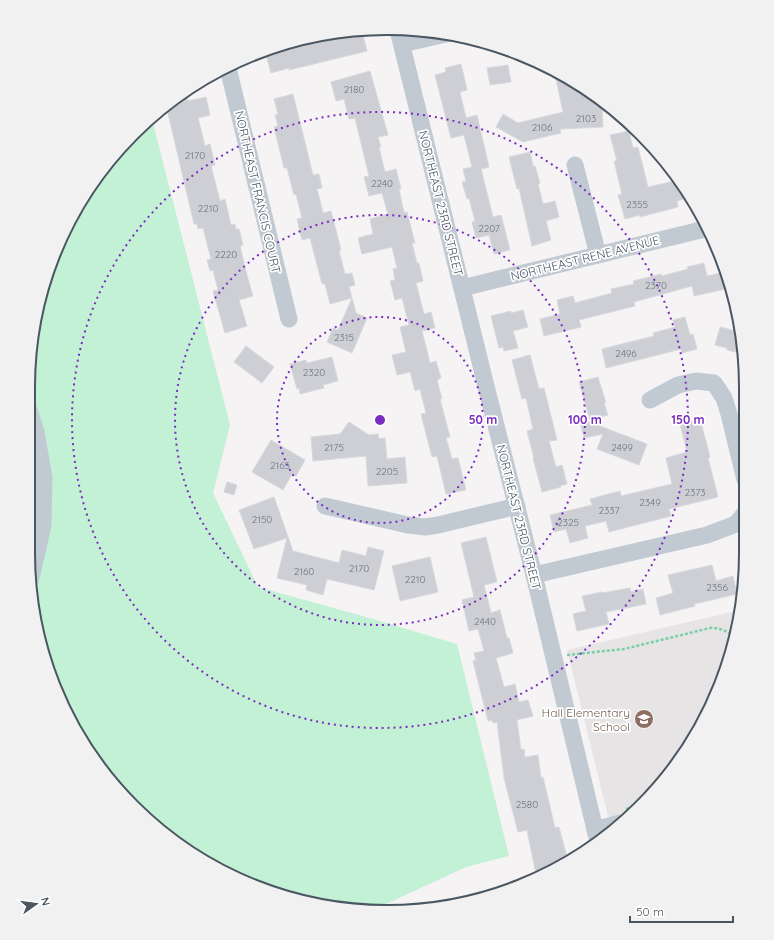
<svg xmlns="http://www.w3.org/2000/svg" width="774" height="940" viewBox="0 0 774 940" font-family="Quicksand,sans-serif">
<rect width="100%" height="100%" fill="#f5f3f3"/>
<polygon fill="#e6e4e5" points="740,610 734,646 709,712 672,772 612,832 567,650"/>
<polygon fill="#c3f1d5" points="152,119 230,425 213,493 258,587 366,617 457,644 509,856 466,867 371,911 363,911 271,893 188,852 117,790 76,732 40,646 28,553 29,363 55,250 88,188 133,133"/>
<g fill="#cdcfd5" stroke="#d7d9de">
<polygon points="362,31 367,51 289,70 289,68 271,73 265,51 286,43 286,45 300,42 301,46 328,40 326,35 341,33 342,36"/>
<polygon points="461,64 467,90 460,92 466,118 477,115 489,167 481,169 493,217 501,215 510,250 494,254 489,235 476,238 472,222 475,221 469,198 467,199 462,182 466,181 463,169 472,167 464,135 451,138 435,75 446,72 445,68"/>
<polygon points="508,65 511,82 490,85 487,68"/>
<polygon points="554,70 567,76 600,100 602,108 603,127 560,129 561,133 523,142 496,127 503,114 518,123 563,112"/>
<polygon points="370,71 388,135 378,137 381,147 379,147 385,172 396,169 401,189 399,189 404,213 407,212 415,243 412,243 417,263 419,263 423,281 416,283 424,314 431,312 435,328 422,331 430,363 436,361 441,378 437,380 442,399 440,399 450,437 446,438 452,459 458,458 466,490 446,494 437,456 432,457 421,414 426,413 420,389 415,391 410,372 397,375 392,355 406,352 400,327 409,325 402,298 395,300 390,281 395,280 393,269 397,268 392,247 362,254 358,238 373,234 370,219 388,214 382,193 369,196 364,177 369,176 355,118 349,119 344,99 336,101 331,82"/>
<polygon points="293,94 313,175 319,174 322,188 317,189 323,213 331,211 341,250 339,251 345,274 352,273 355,285 349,287 352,298 330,304 325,284 322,284 310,238 302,240 297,219 302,218 296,194 294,195 287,168 284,168 274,127 278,126 275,115 278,114 274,99"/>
<polygon points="187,95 188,101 206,97 210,115 198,118 205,146 210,144 215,165 211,166 220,201 225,199 231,225 235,224 236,229 239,229 243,245 240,246 248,279 253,296 239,300 247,326 225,333 213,291 218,290 213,270 210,271 207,260 211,259 203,228 198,229 197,224 194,224 167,109"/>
<polygon points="629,131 633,148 638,147 648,187 679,180 690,197 677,201 678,207 640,217 640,215 625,219 618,195 622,194 614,161 617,161 610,135"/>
<polygon points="530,152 533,166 535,166 540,183 538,184 543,204 555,201 559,217 546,221 551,240 532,246 519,188 517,189 509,157"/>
<polygon points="704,263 707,276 725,272 730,288 694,296 692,286 634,302 635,306 579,320 581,327 544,336 540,319 560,314 557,300 573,296 575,303 612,293 611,289 634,284 633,281 661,274 662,276 688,269 687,267"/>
<polygon points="352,298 356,313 367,318 352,353 327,342 333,328 338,330"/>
<polygon points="523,310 528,327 513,331 518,348 504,351 503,347 499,348 491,316 511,311 511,313"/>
<polygon points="685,317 690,335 693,334 697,349 682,353 681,349 606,368 602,349 654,336 653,333 675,327 673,320"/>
<polygon points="720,327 740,332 744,354 727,350 727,348 715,345"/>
<polygon points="246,346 274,367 262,383 234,362"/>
<polygon points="530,355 539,389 544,388 557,440 549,441 556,467 562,465 567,484 560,486 561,487 542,492 533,458 534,458 527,431 533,429 526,398 522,399 512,360"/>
<polygon points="332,357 338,381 323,385 324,388 300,394 299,388 297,389 290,364 306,360 307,363"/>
<polygon points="598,377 606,403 604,403 608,415 590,420 579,382"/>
<polygon points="579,418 647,444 639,465 597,449 603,434 584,438"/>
<polygon points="700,419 710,457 708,458 718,497 669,509 671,516 609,532 606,521 585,526 588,538 570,543 566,529 554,532 550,515 592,505 590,499 620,491 621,496 672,484 666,458 687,452 680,424"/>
<polygon points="349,422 369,435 378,434 379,439 385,438 387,459 405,457 407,483 368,486 366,456 313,461 311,437 340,434"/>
<polygon points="271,440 305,460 296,476 292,474 283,490 252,472"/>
<polygon points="227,482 237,485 234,495 224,492"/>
<polygon points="274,497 293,551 339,563 342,550 366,556 368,547 384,551 374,590 327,579 323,595 306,590 307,585 277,578 287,538 254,549 239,510"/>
<polygon points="486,537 497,582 484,585 491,613 500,610 507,638 509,638 513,653 496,658 504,687 515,684 519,702 528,700 533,716 517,720 521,750 524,749 525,757 538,755 541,778 543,777 555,828 559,827 568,861 553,871 536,874 527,830 518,832 504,778 497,722 493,723 492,720 488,721 473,661 476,660 474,653 484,651 478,629 469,631 462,600 474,597 461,543"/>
<polygon points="430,557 438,592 400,601 392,566"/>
<polygon points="712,565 716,581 733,576 737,594 694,604 695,606 660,615 656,598 673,593 668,575"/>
<polygon points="630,588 631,592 643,589 646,604 606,612 609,624 577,631 573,614 586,611 582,596 602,592 602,593"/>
</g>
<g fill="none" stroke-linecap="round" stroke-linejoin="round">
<g stroke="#7ad0a6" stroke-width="2.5" stroke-dasharray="3 2" stroke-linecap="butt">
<path d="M567 655 624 649 710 628C720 627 727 632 735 636"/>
<polyline points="626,809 637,807"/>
</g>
<g stroke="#c1cad2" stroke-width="17">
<polyline points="398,30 487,390 534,575 598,842"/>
<polyline points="402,44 446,34"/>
<polyline points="230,64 229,72 289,319"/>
<polyline points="575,165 598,255"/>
<polyline points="462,288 709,228"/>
<polyline points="650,400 678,385 696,381 714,383 724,398 729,414 745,480"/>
<polyline points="29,410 36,432 44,478 43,525 31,578"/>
<polyline points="325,506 408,525 425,527 438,525 517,506"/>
<polyline points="534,575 707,535 736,524 745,513"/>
<polyline points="595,830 620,823"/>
</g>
</g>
<g fill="none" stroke="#7b2cbf" stroke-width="2" stroke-dasharray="2 4">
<circle cx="380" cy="420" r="103"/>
<circle cx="380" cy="420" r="205"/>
<circle cx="380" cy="420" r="308"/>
</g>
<defs>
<symbol id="school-disc" viewBox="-11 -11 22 22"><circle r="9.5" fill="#8d6e63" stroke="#fff"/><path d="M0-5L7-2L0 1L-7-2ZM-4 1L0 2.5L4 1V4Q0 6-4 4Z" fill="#fff"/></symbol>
</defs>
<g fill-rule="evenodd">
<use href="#school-disc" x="633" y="708" width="22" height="22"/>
</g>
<g text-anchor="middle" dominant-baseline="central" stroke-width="3.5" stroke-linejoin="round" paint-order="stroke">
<g font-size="10" fill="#6b747e">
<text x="354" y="89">2180</text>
<text x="586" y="118">2103</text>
<text x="542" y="127">2106</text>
<text x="195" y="155">2170</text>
<text x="382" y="183">2240</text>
<text x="637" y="204">2355</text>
<text x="208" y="208">2210</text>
<text x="489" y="228">2207</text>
<text x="226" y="254">2220</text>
<text x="656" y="285">2370</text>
<text x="344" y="337">2315</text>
<text x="626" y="353">2496</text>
<text x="314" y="372">2320</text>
<text x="334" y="447">2175</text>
<text x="622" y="447">2499</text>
<text x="280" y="465">2165</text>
<text x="387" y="471">2205</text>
<text x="695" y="492">2373</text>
<text x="650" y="502">2349</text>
<text x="609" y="510">2337</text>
<text x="262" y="519">2150</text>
<text x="568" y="522">2325</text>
<text x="359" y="568">2170</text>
<text x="304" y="571">2160</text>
<text x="415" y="579">2210</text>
<text x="717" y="587">2356</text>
<text x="485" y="621">2440</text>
<text x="527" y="804">2580</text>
</g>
<g font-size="12" fill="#4a5661" stroke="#fff">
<text transform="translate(258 192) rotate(77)">NORTHEAST FRANCIS COURT</text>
<text transform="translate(441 203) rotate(76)">NORTHEAST 23RD STREET</text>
<text transform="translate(585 258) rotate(-14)">NORTHEAST RENE AVENUE</text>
<text transform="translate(519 517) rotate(76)">NORTHEAST 23RD STREET</text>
</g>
<g font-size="12" fill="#785e54" stroke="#fff" text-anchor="end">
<text x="630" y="712">Hall Elementary<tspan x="630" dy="14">School</tspan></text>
</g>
</g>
<path d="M0 0H774V940H0ZM387 35H387A352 352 0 0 1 739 387V553A352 352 0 0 1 387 905H387A352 352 0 0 1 35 553V387A352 352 0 0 1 387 35Z" fill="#f1f1f2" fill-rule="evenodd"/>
<path fill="none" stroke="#4a5661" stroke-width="2" d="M387 35H387A352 352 0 0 1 739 387V553A352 352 0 0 1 387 905H387A352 352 0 0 1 35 553V387A352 352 0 0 1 387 35Z"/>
<circle cx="380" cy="420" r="6" fill="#7b2cbf" stroke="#fff" stroke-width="2"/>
<g font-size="12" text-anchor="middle" font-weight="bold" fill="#7b2cbf" stroke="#fff" stroke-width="3.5" stroke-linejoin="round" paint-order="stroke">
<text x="483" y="424">50 m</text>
<text x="585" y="424">100 m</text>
<text x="688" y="424">150 m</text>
</g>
<g transform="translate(36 904) rotate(76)" stroke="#ffffff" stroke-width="3" paint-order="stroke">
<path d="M0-3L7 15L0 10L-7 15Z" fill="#4a5661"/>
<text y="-6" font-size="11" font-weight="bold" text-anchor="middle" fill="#4a5661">N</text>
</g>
<path d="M630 916v6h103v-6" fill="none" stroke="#4a5661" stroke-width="2"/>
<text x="636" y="916" font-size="12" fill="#4a5661" stroke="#ffffff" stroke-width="3" paint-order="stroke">50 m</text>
</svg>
